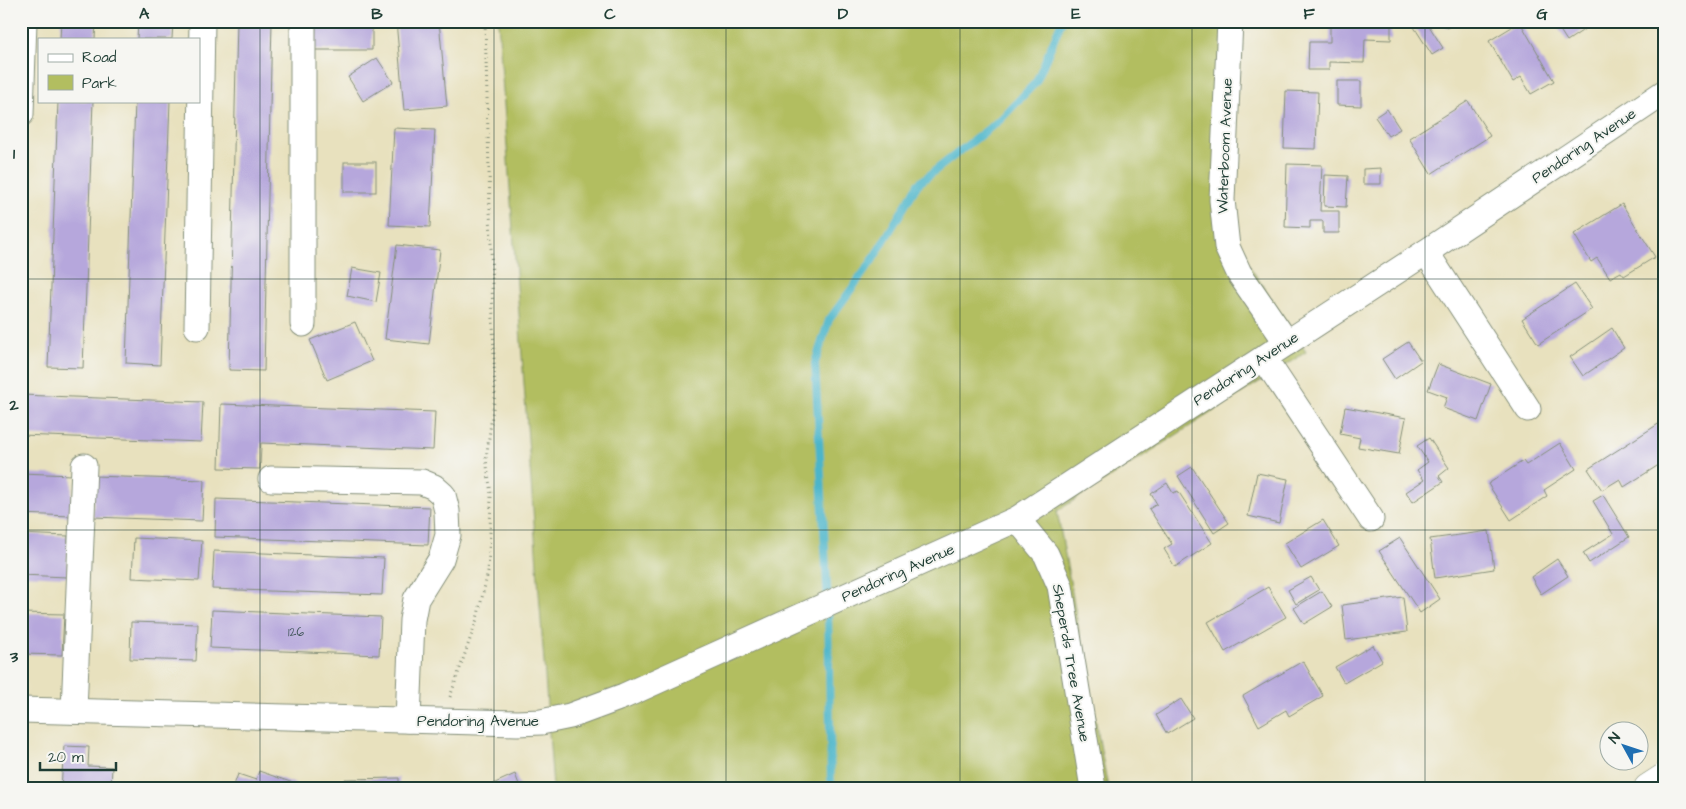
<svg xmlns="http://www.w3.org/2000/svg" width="1686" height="809" viewBox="0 0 1686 809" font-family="'Architects Daughter',sans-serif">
<rect width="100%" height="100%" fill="#f6f6f2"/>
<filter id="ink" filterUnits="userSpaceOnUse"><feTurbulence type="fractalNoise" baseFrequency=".02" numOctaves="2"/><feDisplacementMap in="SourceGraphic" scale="10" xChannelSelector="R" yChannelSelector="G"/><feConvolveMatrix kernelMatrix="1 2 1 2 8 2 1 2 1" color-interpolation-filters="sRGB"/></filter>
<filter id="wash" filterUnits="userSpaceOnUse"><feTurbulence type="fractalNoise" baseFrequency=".0096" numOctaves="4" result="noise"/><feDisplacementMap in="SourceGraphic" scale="20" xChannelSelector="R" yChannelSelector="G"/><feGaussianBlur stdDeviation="1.12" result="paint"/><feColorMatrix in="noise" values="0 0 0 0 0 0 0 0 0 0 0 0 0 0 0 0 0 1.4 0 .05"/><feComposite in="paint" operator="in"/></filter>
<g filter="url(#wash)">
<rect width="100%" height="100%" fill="#e8e1be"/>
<polygon fill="#b2be60" stroke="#687e4a" points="498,21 1237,21 1228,233 1306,352 1057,511 1108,788 553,788"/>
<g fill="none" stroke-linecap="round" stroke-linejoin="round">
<polyline stroke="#4cb5ca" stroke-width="8" points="831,788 828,605 815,363 829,320 872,261 918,184 1001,119 1036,82 1062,21"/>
</g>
<g id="blocks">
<g fill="#b6a7dc">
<polygon points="61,21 96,21 95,39 60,39"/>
<polygon points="138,21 173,21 172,39 137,39"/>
<polygon points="237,21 272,21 264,371 229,370"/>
<polygon points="316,21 372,21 372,50 315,50"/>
<polygon points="396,21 439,21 447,106 404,110"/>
<polygon points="1330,21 1391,21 1391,40 1365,39 1364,63 1329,62 1329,70 1308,70 1309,42 1330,42"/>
<polygon points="1423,21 1426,21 1443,48 1432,55 1414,27"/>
<polygon points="1442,21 1458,21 1447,28"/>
<polygon points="1554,21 1597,21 1567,41"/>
<polygon points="1520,22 1554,81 1531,94 1521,77 1513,82 1489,41"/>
<polygon points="377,58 393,82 363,101 348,77"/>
<polygon points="1337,81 1361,81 1361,106 1337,105"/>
<polygon points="1286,91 1318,92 1316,149 1284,148"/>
<polygon points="58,101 93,101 83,368 48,367"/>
<polygon points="135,101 170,101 160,365 126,363"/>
<polygon points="1468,101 1490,136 1431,174 1409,138"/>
<polygon points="1387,109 1400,129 1388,136 1375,117"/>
<polygon points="394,128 435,130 430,227 389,225"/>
<rect x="344" y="162" width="32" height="30"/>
<polygon points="1287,164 1322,165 1320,211 1339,211 1339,233 1323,233 1323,221 1310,221 1310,228 1285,227"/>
<polygon points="1381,168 1381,184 1363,184 1363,169"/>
<polygon points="1325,175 1348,176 1346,207 1324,206"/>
<polygon points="1622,204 1655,257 1624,276 1621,272 1610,278 1597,258 1591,262 1574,234"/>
<polygon points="397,245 440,250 429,344 385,339"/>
<polygon points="352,268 381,273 376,302 347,296"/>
<polygon points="1575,284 1592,309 1538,344 1522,319"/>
<polygon points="355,322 372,361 327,380 310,340"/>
<polygon points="1612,328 1624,348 1583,376 1570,357"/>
<polygon points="1408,342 1421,361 1395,379 1382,359"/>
<polygon points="1438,364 1491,384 1478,421 1443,408 1447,397 1428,390"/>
<polygon points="21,395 203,402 201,442 21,435"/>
<polygon points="221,404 435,412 433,450 261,443 260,469 219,468"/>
<polygon points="1345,407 1406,418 1399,454 1358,447 1360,438 1340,434"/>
<polygon points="1663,421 1665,423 1665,461 1624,487 1620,479 1602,490 1588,469"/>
<polygon points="1429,438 1449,468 1439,476 1443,482 1413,502 1406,492 1424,480 1417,470 1428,462 1417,446"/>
<polygon points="1560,443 1576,469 1544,490 1547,496 1511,520 1488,484 1523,461 1526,465"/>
<polygon points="1192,467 1229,523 1214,533 1178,476"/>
<polygon points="21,473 72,475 71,516 21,514"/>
<polygon points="1257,473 1288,479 1279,523 1248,516"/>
<polygon points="95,476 204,480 202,521 93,517"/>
<polygon points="1167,483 1173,493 1178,491 1212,543 1175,567 1164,549 1172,544 1149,509 1157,504 1151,494"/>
<polygon points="1603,495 1629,537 1589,563 1583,553 1613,534 1593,501"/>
<polygon points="216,499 430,507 428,545 215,537"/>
<polygon points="1323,520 1339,546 1301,569 1285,543"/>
<polygon points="1489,531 1494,569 1435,578 1430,539"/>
<polygon points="21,534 68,536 67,577 21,575"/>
<polygon points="134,538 202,541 199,581 132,578"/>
<polygon points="1400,538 1440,599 1420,613 1379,551"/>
<polygon points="214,551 384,558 382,595 212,589"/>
<polygon points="1557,559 1568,576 1541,594 1531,577"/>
<polygon points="1311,577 1319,590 1296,604 1288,590"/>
<polygon points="1268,587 1286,617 1225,652 1208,622"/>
<polygon points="1322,591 1332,607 1304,624 1294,608"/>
<polygon points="1403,597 1407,632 1346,640 1342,605"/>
<polygon points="212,610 381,617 379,655 210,648"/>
<polygon points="21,613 64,614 62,655 21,654"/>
<polygon points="131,622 198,624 196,661 130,659"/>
<polygon points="1373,645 1382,661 1344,683 1335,667"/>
<polygon points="1303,661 1323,696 1289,716 1286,710 1259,726 1243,696"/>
<polygon points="1181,699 1193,718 1167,734 1156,715"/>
<polygon points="64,746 89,747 88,766 112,767 111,788 61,788"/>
<polygon points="259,771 296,784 295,788 233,788 238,774 256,780"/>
<polygon points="515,774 520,787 518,788 484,788"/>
<polygon points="399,778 399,788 346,788 345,779"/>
</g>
</g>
</g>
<g filter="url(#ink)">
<use href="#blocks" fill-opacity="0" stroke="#848f79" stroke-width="1"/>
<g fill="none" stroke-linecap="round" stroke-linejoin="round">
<defs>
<g id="minor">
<polyline points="303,21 303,324"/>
<polyline points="1230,21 1222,200 1227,247 1239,273 1287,343"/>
<polyline points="21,114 24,21"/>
<polyline points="1426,252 1528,409"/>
<polyline points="197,327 202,21"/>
<polyline points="1264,358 1371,519"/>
<polyline points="271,479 422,482 434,487 443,495 447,511 448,535 441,559 416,599 412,620 408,720"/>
<polyline points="1017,519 1046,554 1060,586 1093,788"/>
<polyline points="21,710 517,723 541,722 570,716 624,696 1017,519 1426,252 1665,92"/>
<polyline points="74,711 84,466"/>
</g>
<polyline id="highway" points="1648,788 1665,777"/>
</defs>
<use href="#minor" stroke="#848f79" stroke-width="27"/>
<use href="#highway" stroke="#848f79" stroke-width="29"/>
<polyline stroke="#848f79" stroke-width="3" stroke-dasharray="1 4" stroke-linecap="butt" points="450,697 477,619 488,572 490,532 491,494 486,459 495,394 485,21"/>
<use href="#minor" stroke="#fff" stroke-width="25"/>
<use href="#highway" stroke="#fff" stroke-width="28"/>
</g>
</g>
<path fill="none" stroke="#1f3d34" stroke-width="1" stroke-opacity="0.55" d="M260 21V788M494 21V788M726 21V788M960 21V788M1192 21V788M1425 21V788M21 279H1665M21 530H1665"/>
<g text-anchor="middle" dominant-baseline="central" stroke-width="4" stroke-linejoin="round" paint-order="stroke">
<g font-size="12" fill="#45585e">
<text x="296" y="632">126</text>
</g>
<g font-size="15" fill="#1f3d34" stroke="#f6f6f2">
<text transform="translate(1225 146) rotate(-88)">Waterboom Avenue</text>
<text transform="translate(1584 146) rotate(-34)">Pendoring Avenue</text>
<text transform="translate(1246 369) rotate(-33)">Pendoring Avenue</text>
<text transform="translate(898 573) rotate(-24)">Pendoring Avenue</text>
<text transform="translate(1071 663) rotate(80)">Sheperds Tree Avenue</text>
<text x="478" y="721">Pendoring Avenue</text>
</g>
</g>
<rect width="1686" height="809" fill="none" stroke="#f6f6f2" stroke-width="55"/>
<rect x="38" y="38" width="162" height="65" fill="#f6f6f2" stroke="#a0aca6"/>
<rect x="48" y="54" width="25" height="8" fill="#ffffff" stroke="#a0aca6"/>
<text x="82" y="62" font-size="15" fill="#1f3d34">Road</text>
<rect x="48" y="75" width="25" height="15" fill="#b2be60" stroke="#a0aca6"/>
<text x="82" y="88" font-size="15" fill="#1f3d34">Park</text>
<g transform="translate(1624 746) rotate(310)"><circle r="24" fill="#f6f6f2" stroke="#a0aca6"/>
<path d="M0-4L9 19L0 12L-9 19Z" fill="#1f6fb2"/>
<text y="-8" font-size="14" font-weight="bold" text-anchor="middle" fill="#1f3d34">N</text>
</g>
<path d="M40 762v8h76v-8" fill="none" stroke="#1f3d34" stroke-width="2.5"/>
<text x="48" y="762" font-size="15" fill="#1f3d34" stroke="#f6f6f2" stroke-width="4" paint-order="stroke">20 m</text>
<rect x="28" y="28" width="1630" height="754" fill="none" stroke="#1f3d34" stroke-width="2"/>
<g font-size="16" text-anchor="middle" font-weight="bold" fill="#1f3d34">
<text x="144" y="19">A</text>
<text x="377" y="19">B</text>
<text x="610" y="19">C</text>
<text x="843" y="19">D</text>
<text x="1076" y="19">E</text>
<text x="1309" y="19">F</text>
<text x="1542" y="19">G</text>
<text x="14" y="159">1</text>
<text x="14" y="410">2</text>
<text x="14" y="662">3</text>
</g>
</svg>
